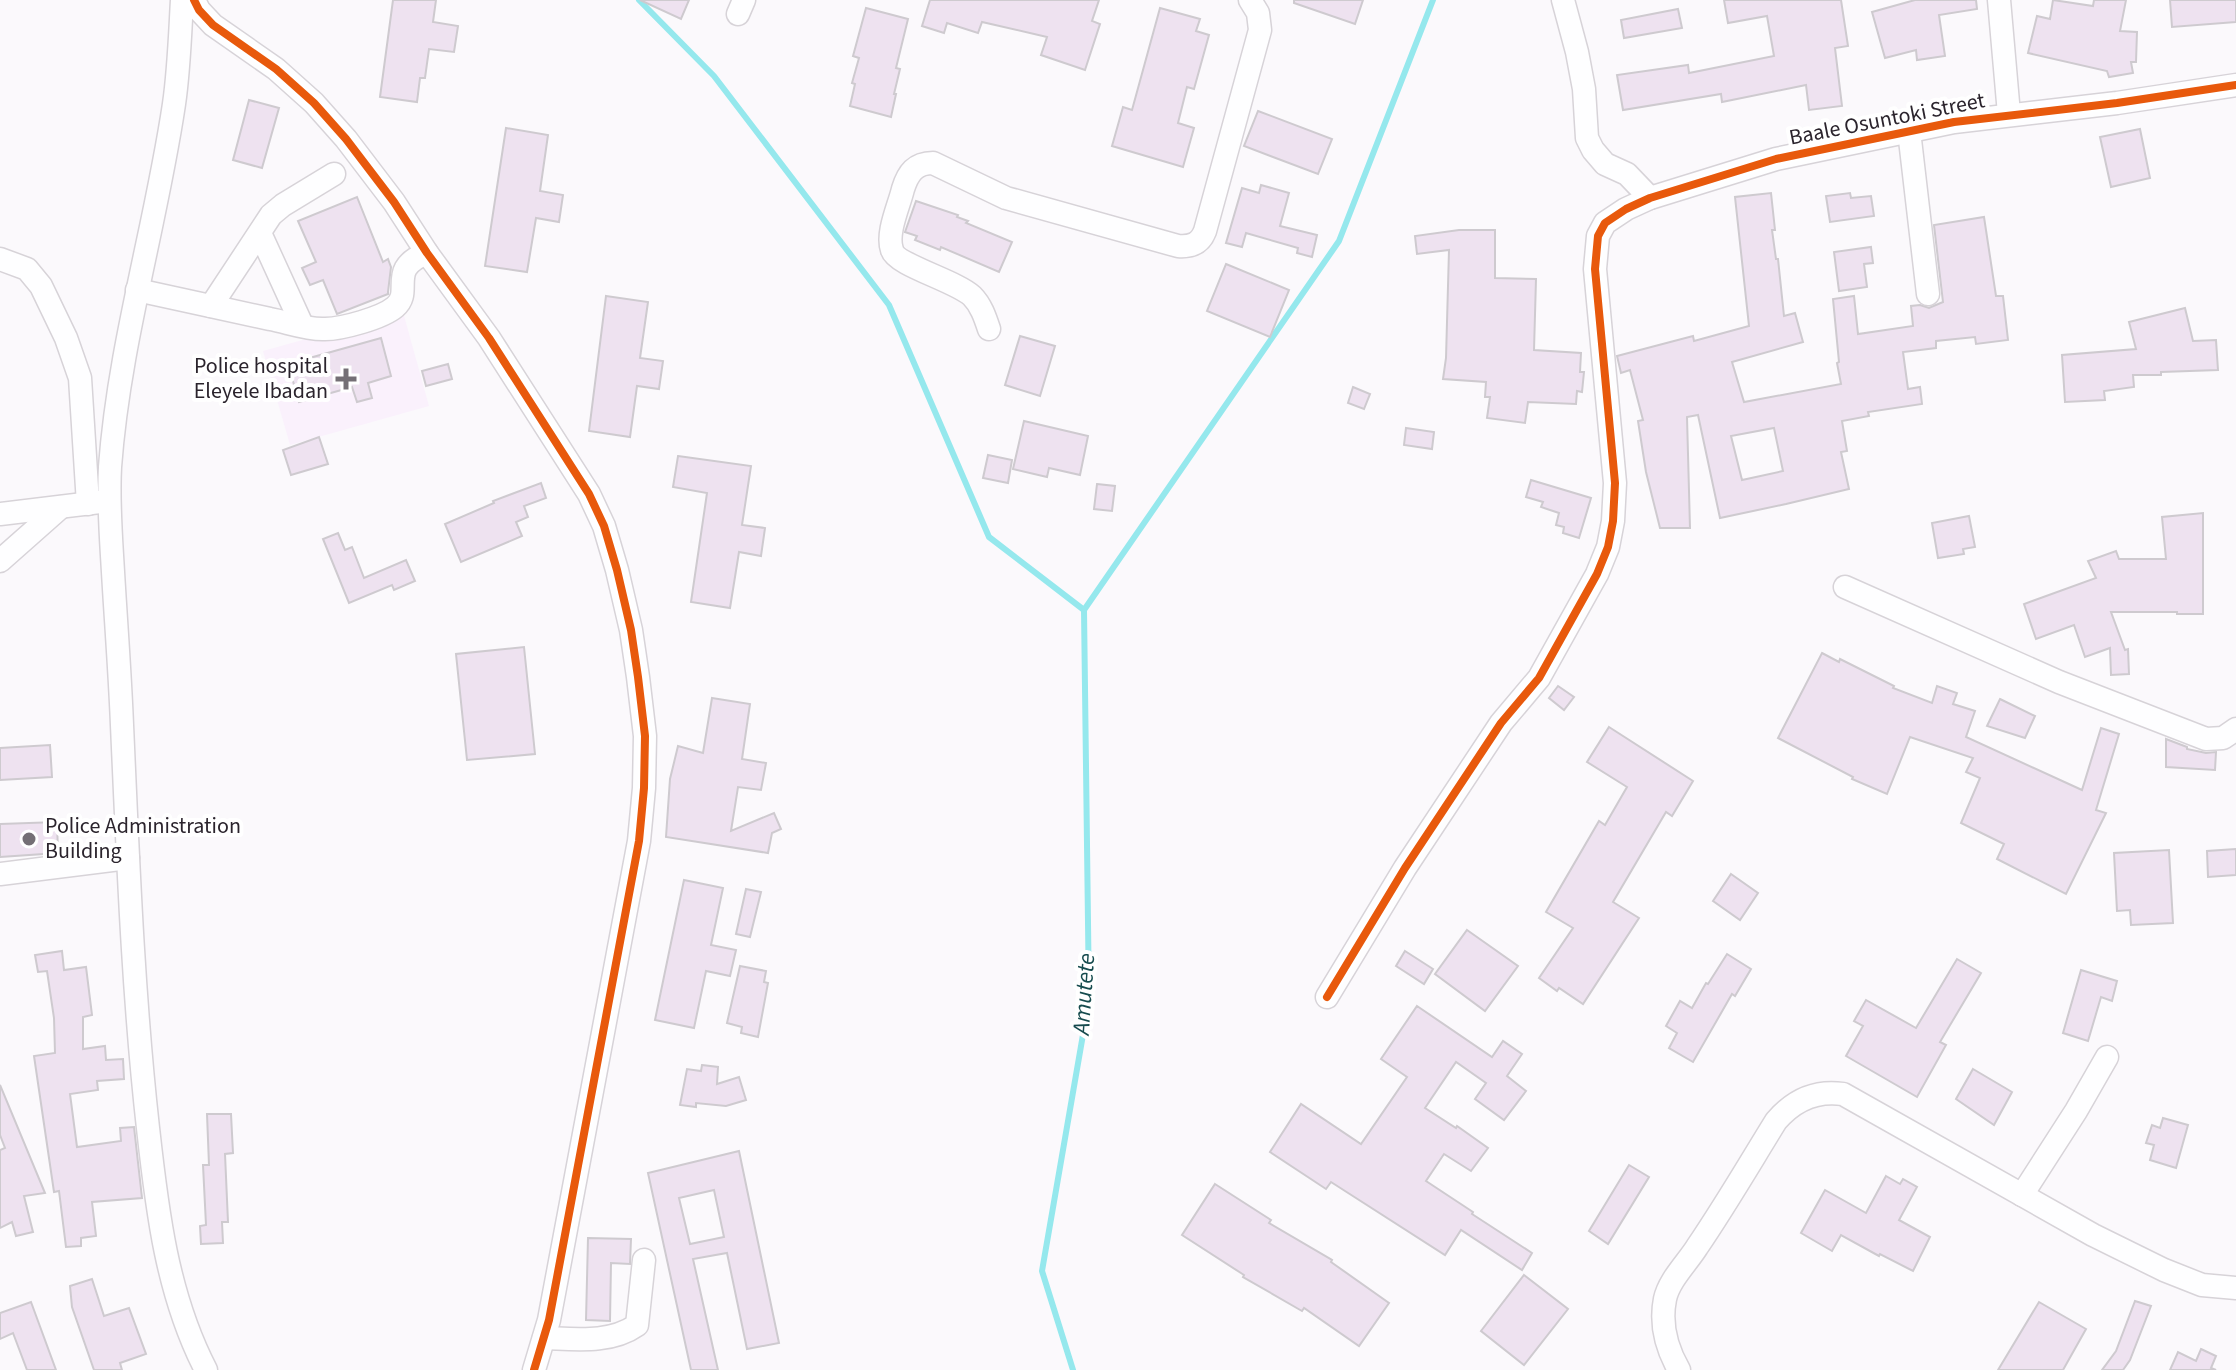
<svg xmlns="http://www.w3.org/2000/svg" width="2236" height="1370" viewBox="0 0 2236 1370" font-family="'Source Sans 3',sans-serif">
<rect width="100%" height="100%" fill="#fbf9fc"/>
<polygon fill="#faf1fc" points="403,312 429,406 290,445 263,351"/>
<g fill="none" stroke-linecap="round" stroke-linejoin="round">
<g stroke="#95e8ed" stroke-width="6">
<polyline points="639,0 714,76 889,305 989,537 1084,610"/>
<polyline points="1084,610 1339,241 1433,0"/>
<polyline points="1073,1370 1042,1271 1089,1000 1084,610"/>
</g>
</g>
<g fill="#eee2f0" stroke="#cecacf" stroke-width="2" fill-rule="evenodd">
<polygon points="393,0 436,0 433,22 458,26 454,52 429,49 425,78 420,78 417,102 380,97"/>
<polygon points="640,0 689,0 681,19"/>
<polygon points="930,0 1099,0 1092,21 1100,24 1085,70 1041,55 1047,37 982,22 978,33 947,23 944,33 922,26"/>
<polygon points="1294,0 1363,0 1355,24 1294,3"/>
<polygon points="1724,0 1841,0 1848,46 1835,48 1842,106 1809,110 1806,85 1722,102 1721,94 1623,110 1617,75 1688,65 1689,73 1774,56 1767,16 1728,23"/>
<polygon points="1915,0 1976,0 1977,9 1939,15 1945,56 1917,60 1916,50 1885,58 1872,12"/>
<polygon points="2053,0 2093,6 2094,0 2126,0 2120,31 2137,32 2136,62 2131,62 2133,73 2109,77 2107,71 2028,53 2037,16 2050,19"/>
<polygon points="2170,0 2236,0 2236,22 2172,27"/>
<polygon points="866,8 908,19 896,68 900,69 894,94 896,94 891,117 850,106 855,84 852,83 859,58 853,56"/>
<polygon points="1160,8 1200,19 1196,31 1209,35 1194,89 1187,87 1178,123 1194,128 1183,167 1112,146 1123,107 1132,110"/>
<polygon points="1678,9 1682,28 1624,38 1621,20"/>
<polygon points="249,100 279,108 262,168 233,160"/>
<polygon points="1258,111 1332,139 1318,174 1244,146"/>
<polygon points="506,128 548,135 540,191 563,195 559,222 536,218 527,272 485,266"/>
<polygon points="2140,129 2150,178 2111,187 2100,137"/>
<polygon points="1261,185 1289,193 1280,226 1317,235 1312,257 1297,253 1298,248 1246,233 1242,247 1226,243 1242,188 1259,193"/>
<path d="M1771 193 1775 230H1772L1776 259H1778L1784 316 1795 313 1803 342 1732 362 1744 402 1841 384 1837 363 1839 362 1833 299 1854 296 1858 334 1913 326 1911 306 1920 305 1929 308 1943 302 1934 225 1984 217 1996 296H2003L2008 340 1976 344 1975 337 1936 341V348L1903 352 1908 389 1920 387 1922 404 1868 412 1869 416 1842 421 1847 451 1841 452 1849 489 1786 504 1720 518 1698 415 1687 417 1690 528H1660L1646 472 1638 421 1643 420 1630 370 1621 373 1617 356 1693 336 1694 341 1749 326 1735 197ZM1774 428 1783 471 1742 480 1731 436Z"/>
<polygon points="1850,193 1851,198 1871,196 1874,216 1830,222 1826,196"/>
<polygon points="357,197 383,262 388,259 391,267 388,292 388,294 337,314 323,280 310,285 302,268 316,262 298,221"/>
<polygon points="916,201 958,215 957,217 968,221 966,223 1012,242 999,272 941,247 940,250 915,240 917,236 905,232"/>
<polygon points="1459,230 1495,230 1495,278 1536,279 1534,350 1581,353 1580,372 1584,372 1582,392 1577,391 1576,404 1528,402 1525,423 1487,418 1490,397 1485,397 1486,382 1443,379 1446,358 1449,250 1417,254 1415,236"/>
<polygon points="1871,247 1873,263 1864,264 1867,287 1839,291 1834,252"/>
<polygon points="1226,264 1289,290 1270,337 1207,311"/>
<polygon points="606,296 648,302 640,358 663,361 659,389 637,386 630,437 589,431"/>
<polygon points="2185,308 2193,341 2216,340 2218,370 2161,372 2161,375 2133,375 2134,387 2104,391 2105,400 2065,402 2062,355 2136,349 2129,322"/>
<polygon points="1020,336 1055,346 1040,396 1005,385"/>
<polygon points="381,338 391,376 368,383 372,398 357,402 352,387 299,402 288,364"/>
<polygon points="448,364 452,379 426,386 422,371"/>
<polygon points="1353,387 1370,394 1364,409 1348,403"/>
<polygon points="1024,421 1088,436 1080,475 1049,468 1047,477 1013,469"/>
<polygon points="1406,428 1434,432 1432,449 1404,445"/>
<polygon points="319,437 328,464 291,475 283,450"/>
<polygon points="988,455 1012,460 1008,483 983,478"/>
<polygon points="678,456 751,466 742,525 765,528 761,556 739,552 730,608 691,602 707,493 673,487"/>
<polygon points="1531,480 1591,498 1579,538 1563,533 1564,527 1556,525 1559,513 1541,507 1543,502 1526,497"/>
<polygon points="541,483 546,498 524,506 528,517 516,522 522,536 461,562 445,524 494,503 493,501"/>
<polygon points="1097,484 1115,486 1112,511 1094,509"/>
<polygon points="2203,513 2203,614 2177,614 2177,612 2111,612 2125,650 2128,649 2129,674 2111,675 2110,648 2085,657 2074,625 2036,639 2024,604 2096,578 2088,561 2116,551 2119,559 2166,559 2162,517"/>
<polygon points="1969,516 1975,547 1963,549 1964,554 1938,558 1932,523"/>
<polygon points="338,533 345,550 352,547 364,578 406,560 415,581 394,590 392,585 349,603 323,539"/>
<polygon points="524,647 535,754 467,760 456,654"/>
<polygon points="1822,653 1839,662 1840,659 1894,686 1893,688 1932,703 1937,686 1957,693 1953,704 1975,711 1966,737 2082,790 2101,728 2119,734 2096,810 2106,813 2066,894 1997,859 2004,844 1961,823 1980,778 1966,772 1973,758 1910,737 1887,794 1852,779 1853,777 1778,738"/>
<polygon points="1558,686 1574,697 1564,710 1549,698"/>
<polygon points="712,698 750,704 742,759 766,763 761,790 738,787 731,831 774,813 781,829 772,833 768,853 666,837 670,779 678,746 703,753"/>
<polygon points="2000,699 2035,716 2025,738 1987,726"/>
<polygon points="1609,727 1693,781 1672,816 1666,812 1613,902 1639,918 1583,1004 1559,988 1557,991 1539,978 1573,928 1546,912 1599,821 1605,825 1627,787 1587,762"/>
<polygon points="2166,739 2187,747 2187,749 2206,753 2216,752 2215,770 2166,767"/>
<polygon points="50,745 52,777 0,780 0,748"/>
<polygon points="57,822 58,853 0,857 0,824"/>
<polygon points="2236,849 2236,875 2208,877 2207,851"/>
<polygon points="2169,850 2173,923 2131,925 2130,910 2117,911 2114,853"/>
<polygon points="1731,874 1758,893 1740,920 1713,901"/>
<polygon points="684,880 723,888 711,945 736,950 730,976 706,971 694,1028 655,1020"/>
<polygon points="746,889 761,892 750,937 736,934"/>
<polygon points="1467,930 1518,966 1485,1011 1435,974"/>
<polygon points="62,951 64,970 86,967 92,1015 83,1017 83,1049 105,1046 106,1060 123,1059 124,1079 97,1081 98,1090 70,1094 77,1147 121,1141 120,1128 134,1127 142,1198 92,1202 96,1236 81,1238 81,1246 66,1247 59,1191 54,1192 34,1056 55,1053 54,1018 47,971 38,972 35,955"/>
<polygon points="1405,951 1433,969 1424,984 1396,966"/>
<polygon points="1727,954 1751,969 1735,996 1732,994 1693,1062 1669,1048 1677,1033 1666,1026 1680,1001 1692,1008 1706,983 1708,984"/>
<polygon points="1957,959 1981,973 1940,1042 1946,1045 1917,1097 1846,1056 1863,1026 1854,1021 1866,1000 1916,1028"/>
<polygon points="740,966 766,971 764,982 768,983 758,1037 741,1033 742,1027 727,1023"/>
<polygon points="2081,970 2117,981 2112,1001 2101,997 2088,1041 2063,1033"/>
<polygon points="1417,1006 1492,1057 1503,1041 1522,1054 1507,1076 1526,1091 1504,1120 1475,1099 1486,1083 1456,1062 1425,1108 1456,1128 1457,1126 1488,1148 1471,1171 1444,1154 1426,1181 1473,1212 1472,1214 1532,1253 1522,1270 1461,1230 1445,1255 1331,1182 1326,1189 1270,1152 1301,1104 1361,1144 1407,1077 1381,1059"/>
<polygon points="702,1065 718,1067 717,1084 739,1077 746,1100 726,1106 696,1103 696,1107 680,1105 687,1069 701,1071"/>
<polygon points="1973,1069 2012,1092 1994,1125 1956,1099"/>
<polygon points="0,1085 45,1193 24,1196 33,1232 16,1236 12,1222 0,1228 0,1150 5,1148 0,1135"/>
<polygon points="207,1114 231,1114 233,1153 225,1154 228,1222 222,1222 223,1243 201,1244 200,1226 206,1225 203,1165 209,1165"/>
<polygon points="2163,1118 2188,1125 2176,1168 2150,1160 2154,1145 2146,1143 2152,1125 2160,1128"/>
<path d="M739 1151 779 1343 747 1349 727 1253 693 1259 718 1370H691L648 1173ZM714 1190 724 1237 690 1244 679 1198Z"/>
<polygon points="1629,1165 1649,1177 1608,1244 1589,1231"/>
<polygon points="1886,1176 1900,1184 1903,1179 1917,1187 1899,1220 1930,1237 1913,1271 1880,1254 1879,1256 1841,1235 1832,1251 1801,1233 1825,1190 1866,1213"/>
<polygon points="1215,1184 1271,1220 1269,1223 1332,1260 1331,1262 1389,1303 1359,1346 1304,1308 1302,1311 1243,1277 1244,1275 1182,1235"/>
<polygon points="588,1238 631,1239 630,1264 611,1263 610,1321 586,1320"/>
<polygon points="1524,1275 1568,1309 1524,1365 1481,1331"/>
<polygon points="92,1279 104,1316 129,1308 146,1354 120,1363 122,1370 94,1370 72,1307 70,1286"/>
<polygon points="2135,1301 2151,1306 2130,1360 2123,1370 2102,1370 2116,1351"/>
<polygon points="31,1302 56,1370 27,1370 13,1333 0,1339 0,1313"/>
<polygon points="2039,1302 2086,1329 2063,1370 1998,1370"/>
<polygon points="2201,1349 2216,1356 2211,1368 2216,1370 2170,1370 2178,1352 2196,1361"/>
</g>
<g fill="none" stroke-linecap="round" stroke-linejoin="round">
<defs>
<g id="minor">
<path d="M182 0C180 35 179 70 174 104 156 226 119 344 110 467 108 502 111 537 113 572 116 623 120 674 122 725 128 859 133 994 148 1128 157 1210 167 1295 206 1370"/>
<polyline points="194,0 199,10 213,25 276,69 314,103 346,139 394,202 427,253 489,338 589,494 604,526 617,570 631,630 638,677 645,736 644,788 639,841 549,1320 534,1370"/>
<polyline points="1563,0 1577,52 1584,89 1587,138 1593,150 1605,164 1627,174 1650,198"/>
<polyline points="1999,0 2009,114"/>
<polyline points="738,14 744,0"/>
<polyline points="1909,131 1928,294"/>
<polyline points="260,233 302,325"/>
<polyline points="0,259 27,269 41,286 66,338 80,378 88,504"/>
<path d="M137 290C181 300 226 309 270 319 287 322 307 330 325 329 342 329 382 318 395 307 414 291 386 269 427 253"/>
<polyline points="211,306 271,215 283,205 334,174"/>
<path d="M989 329C985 317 981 305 972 296 956 281 896 265 892 250 886 233 899 206 903 189 908 173 915 163 933 163L1006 198 1178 246C1191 247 1200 244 1205 231L1260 30 1258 13 1250 0"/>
<polyline points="0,514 100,502"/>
<polyline points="0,561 61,507"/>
<polyline points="1845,587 2059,682 2206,739 2223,738 2236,729"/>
<polyline points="0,874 128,858"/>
<polyline points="1327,997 1405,868 1501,723 1539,678 1597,574 1608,547 1613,521 1615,483 1595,269 1598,236 1605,223 1626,209 1650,198 1776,159 1954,122 2117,103 2236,85"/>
<polyline points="2022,1195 2076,1111 2107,1057"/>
<path d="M544 1338C575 1339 610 1344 637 1325L644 1260"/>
<path d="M1679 1370C1667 1349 1660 1324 1665 1299 1669 1280 1687 1263 1697 1247 1725 1206 1750 1163 1776 1121 1793 1101 1815 1090 1843 1094L2093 1235 2164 1270 2202 1285 2236 1288"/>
</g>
</defs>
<use href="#minor" stroke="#d7d3d8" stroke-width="25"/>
<use href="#minor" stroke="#fefeff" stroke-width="22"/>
<defs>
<g id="cycleway">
<polyline points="194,0 199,10 213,25 276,69 314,103 346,139 394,202 427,253 489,338 589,494 604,526 617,570 631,630 638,677 645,736 644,788 639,841 549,1320 534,1370"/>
<polyline points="1327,997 1405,868 1501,723 1539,678 1597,574 1608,547 1613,521 1615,483 1595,269 1598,236 1605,223 1626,209 1650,198 1776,159 1954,122 2117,103 2236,85"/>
</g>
</defs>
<use href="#cycleway" stroke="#fff" stroke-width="13"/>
<use href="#cycleway" stroke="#e8590c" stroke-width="8"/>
</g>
<g fill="#746f75" stroke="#fff" stroke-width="3">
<path d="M342 367h8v8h8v8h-8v8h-8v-8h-8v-8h8z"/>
<circle cx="29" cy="839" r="8"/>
</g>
<g text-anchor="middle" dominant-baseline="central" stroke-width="8" stroke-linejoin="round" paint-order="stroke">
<g font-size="22" fill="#2b242d" stroke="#fff">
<text transform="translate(1887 119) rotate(-11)">Baale Osuntoki Street</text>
</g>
<g font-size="22" fill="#2b242d" stroke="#fff" text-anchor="end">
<text x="328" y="366">Police hospital<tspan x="328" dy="25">Eleyele Ibadan</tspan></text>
<text x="45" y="826" text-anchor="start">Police Administration<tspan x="45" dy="25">Building</tspan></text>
</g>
<g font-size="24" font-style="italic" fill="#164b4e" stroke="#fff">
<text transform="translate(1084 994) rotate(-86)">Amutete</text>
</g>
</g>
</svg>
